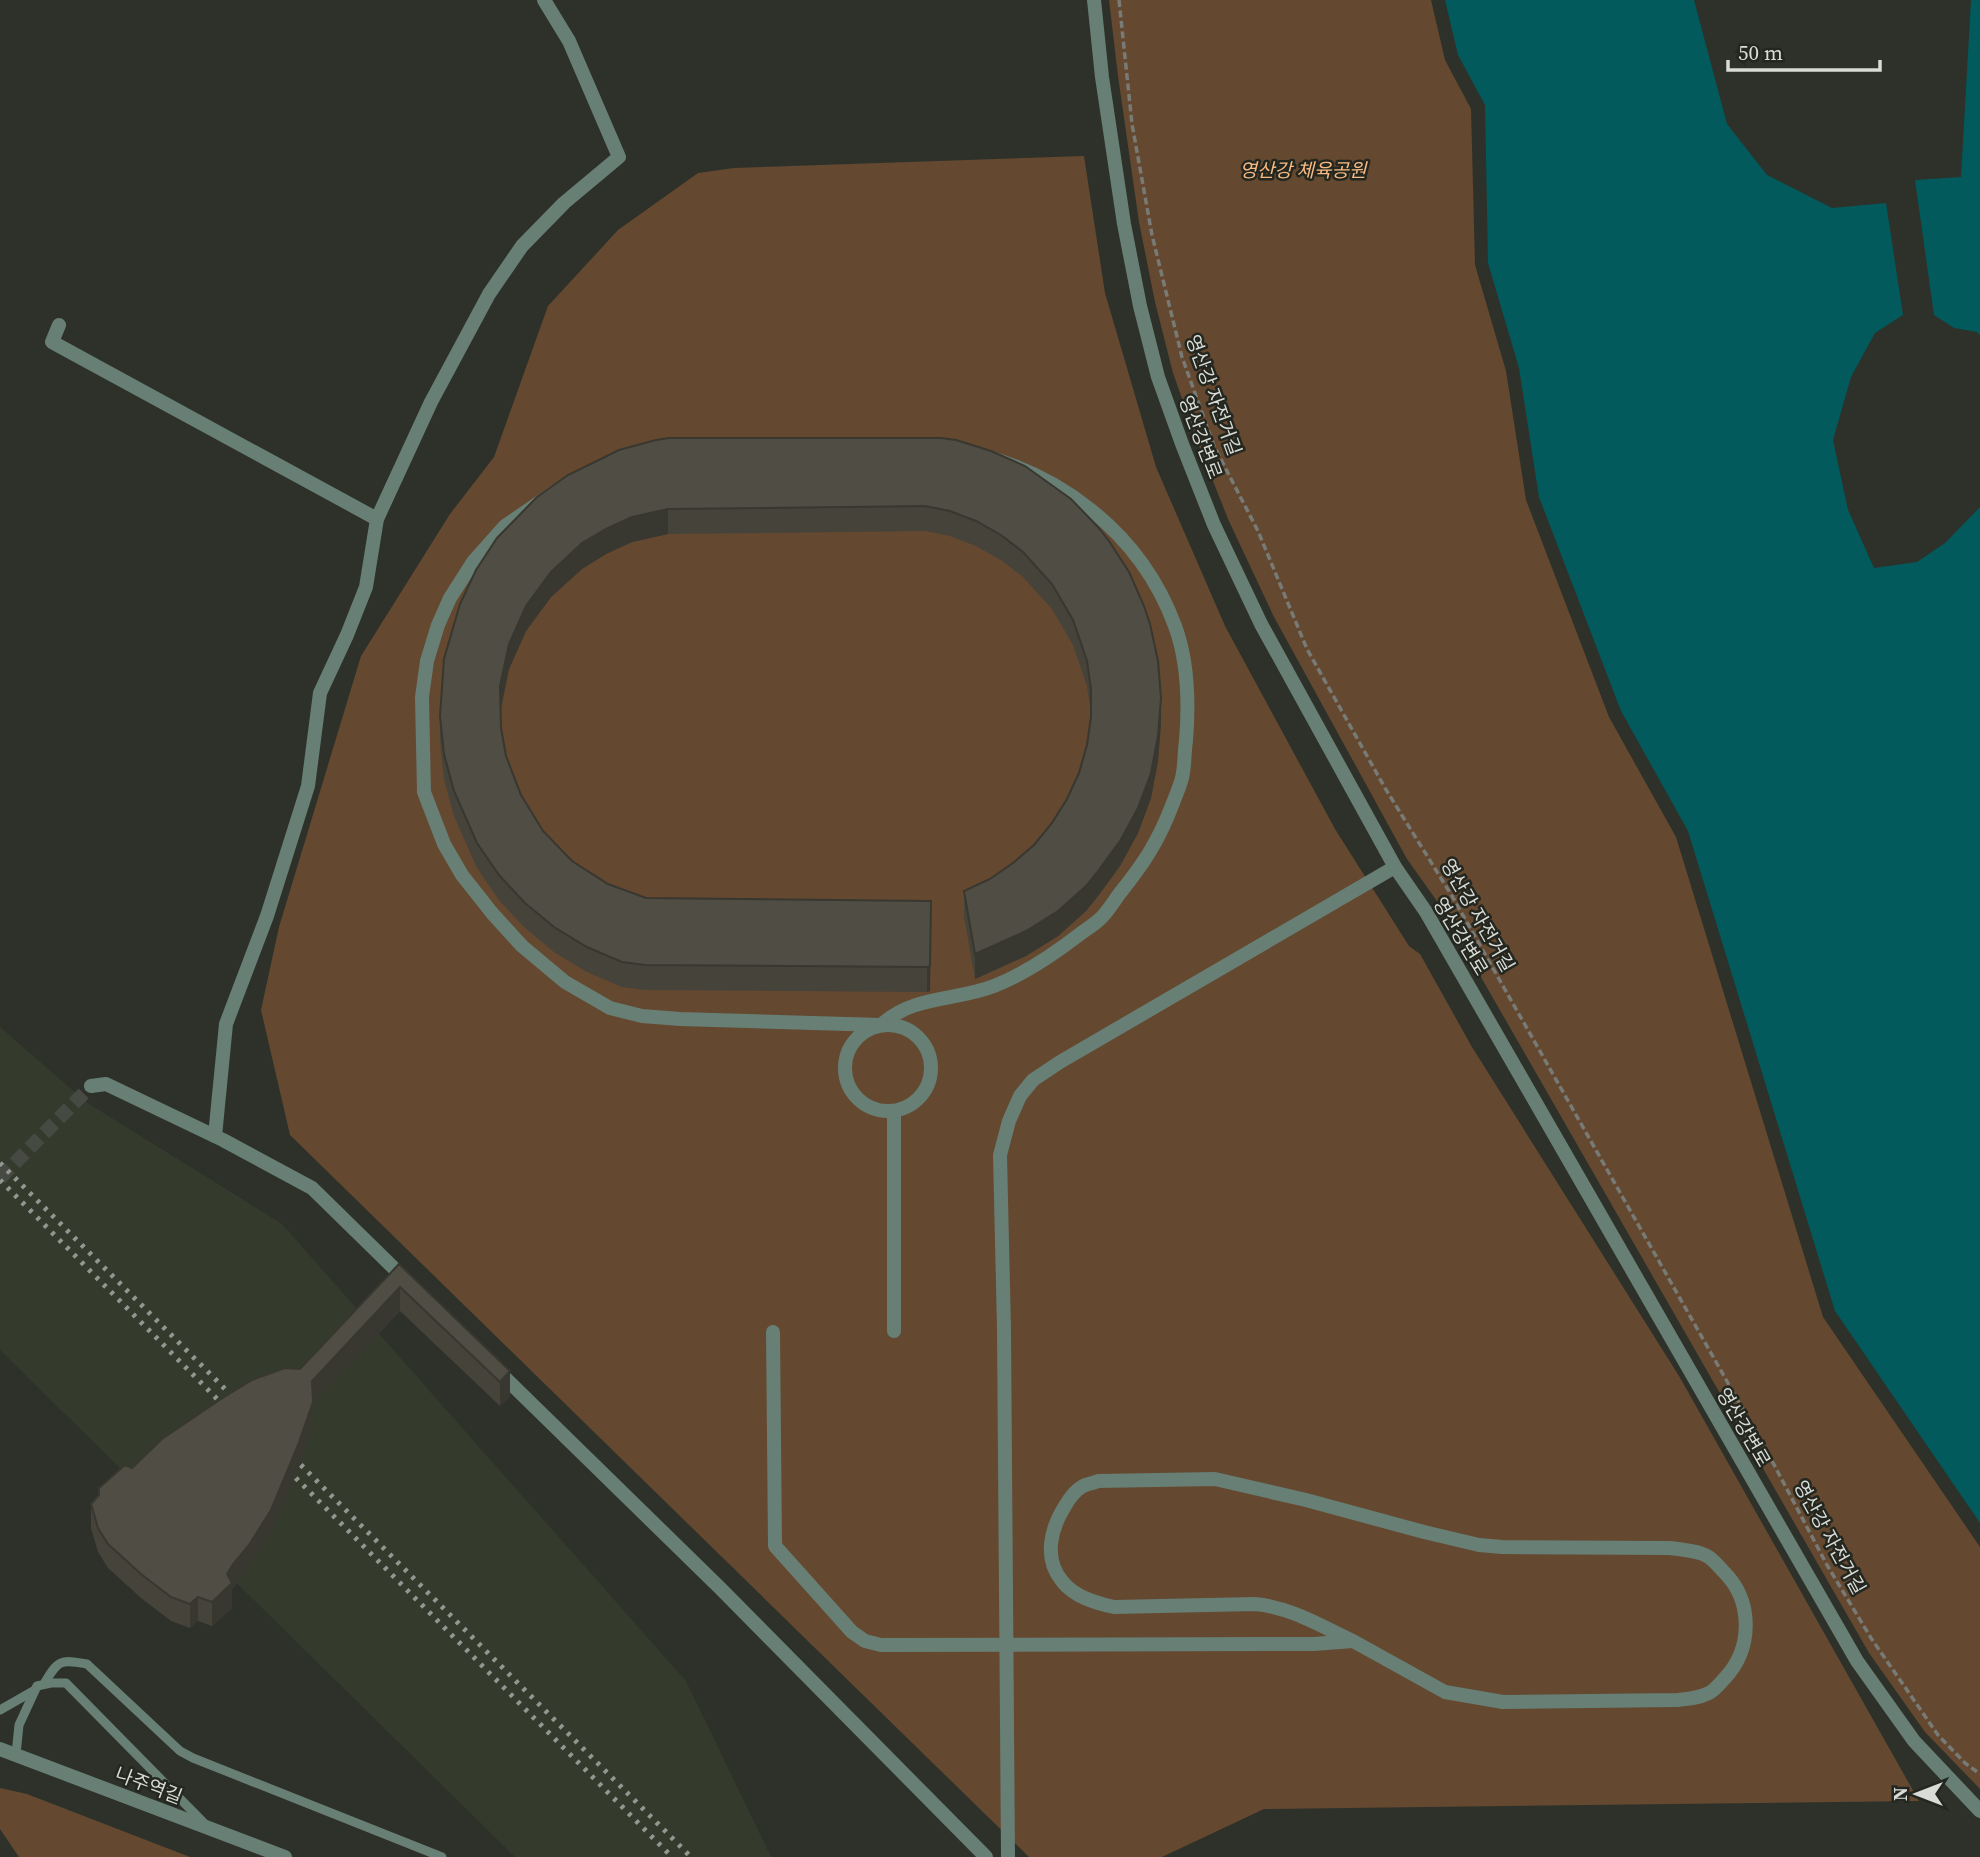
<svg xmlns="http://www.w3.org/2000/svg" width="1980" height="1857" viewBox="0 0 1980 1857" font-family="'Source Serif 4','Noto Sans KR',serif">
<rect width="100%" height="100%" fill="#2d3129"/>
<polygon fill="#343b2d" points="0,1027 86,1102 282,1224 686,1681 771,1857 515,1857 0,1350"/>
<g fill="#644830">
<polygon points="1109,0 1431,0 1445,60 1471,109 1475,265 1506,371 1526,500 1609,717 1676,837 1823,1317 1980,1547 1980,1789 1925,1732 1869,1653 1439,904 1407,859 1274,617 1228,519 1196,438 1173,373 1155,302 1139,222 1118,76"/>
<polygon points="1084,156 1105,293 1156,467 1225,626 1335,829 1409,946 1420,954 1472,1047 1679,1376 1919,1801 1264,1809 1162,1857 1029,1857 290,1135 261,1010 279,927 361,656 450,514 494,457 548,306 618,230 698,173 734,168"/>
<polygon points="0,1788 27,1794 190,1857 19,1857 0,1829"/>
</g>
<g fill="#025a5d">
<polygon points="1445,0 1694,0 1727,124 1767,175 1832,208 1886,203 1903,315 1875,333 1851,377 1833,440 1848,510 1874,568 1917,562 1945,543 1980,507 1980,1523 1835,1311 1688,831 1621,711 1539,497 1519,368 1488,263 1485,105 1458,55"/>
<polygon points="1971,0 1980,0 1980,335 1977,332 1954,328 1934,315 1915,180 1961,177"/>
</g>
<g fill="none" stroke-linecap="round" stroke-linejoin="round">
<polyline stroke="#474a43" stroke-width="14" stroke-dasharray="14 7" stroke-linecap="butt" points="0,1178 91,1086"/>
<polyline stroke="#787b75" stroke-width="3.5" stroke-dasharray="7 3.5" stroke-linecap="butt" points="1119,0 1132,124 1152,235 1182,357 1214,446 1258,531 1307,649 1385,788 1452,896 1771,1459 1827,1565 1871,1638 1938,1735 1965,1763 1980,1774"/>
<g stroke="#677f74" stroke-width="9">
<path d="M44 1684C58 1660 60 1659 87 1664L180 1751 193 1758 442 1857"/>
<polyline points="0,1710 35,1690"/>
<polyline points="16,1754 19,1725 37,1686 51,1683 66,1683 204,1823"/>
</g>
<g stroke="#677f74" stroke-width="14">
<polyline points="59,325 52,342 377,519"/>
<path d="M960 450C1057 470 1140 531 1175 626 1188 661 1189 704 1186 741 1184 753 1185 766 1182 778 1180 786 1176 795 1173 803 1159 840 1145 862 1120 893 1114 901 1108 911 1101 918 1095 924 1087 929 1080 934 1054 954 1025 974 994 986 956 1001 913 995 881 1025L680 1019 642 1016 610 1008 565 982 522 946 492 913 462 875 444 844 424 792 422 697 427 661 438 625 450 598 473 562 505 526 556 491 611 464 659 454 693 452Z"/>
<circle cx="888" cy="1068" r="43"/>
<polyline points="91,1086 106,1084 223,1140 312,1188 408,1282"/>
<polyline points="894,1111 894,1331"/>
<polyline points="215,1136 226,1024 267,916 308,786 320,693 347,635 366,587 377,519 431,402 489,294 522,246 564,203 619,157 569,41 544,0"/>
<path d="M773 1332 775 1546 852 1632 865 1641 881 1645 1314 1644 1353 1641 1445 1692 1503 1702 1678 1700C1689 1699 1699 1698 1709 1693 1715 1690 1720 1683 1725 1678 1753 1648 1753 1600 1723 1571 1718 1566 1713 1559 1707 1556 1696 1550 1682 1550 1670 1548L1502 1547 1479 1545 1424 1532 1306 1500 1215 1479 1098 1481C1094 1483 1087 1484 1083 1486 1076 1490 1069 1499 1065 1506 1051 1528 1043 1558 1062 1581 1074 1597 1096 1603 1114 1607L1255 1604C1290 1607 1321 1626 1353 1641"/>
<polyline points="497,1370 720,1588 986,1857"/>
<polyline points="1008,1857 1004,1329 1000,1155 1009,1121 1020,1096 1033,1080 1060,1062 1395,867"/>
</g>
<g stroke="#677f74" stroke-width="14">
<polyline points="1094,0 1102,77 1124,224 1140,306 1158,377 1182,444 1214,525 1261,624 1395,867 1426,912 1857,1661 1914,1741 1980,1811"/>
<polyline points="0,1749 285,1857"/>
</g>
<g stroke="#949791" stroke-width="5" stroke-dasharray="3.5 7" stroke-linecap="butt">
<polyline points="0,1163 244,1408"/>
<polyline points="0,1180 232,1414"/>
<polyline points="286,1450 691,1857"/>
<polyline points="281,1463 672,1857"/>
</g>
</g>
<g fill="#45433a">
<polygon points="941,438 1161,723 1158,761 1151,798 1138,833 1120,866 1098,896 1086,911 1058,936 1026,956 975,979 964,916 964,891 990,879 1013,863 1034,845 1052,823 1067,799 1079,773 1087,745 1091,714 1087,686 1073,645 1052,609 1023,577 1001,560 976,546 950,536 925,531 668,534 632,542 606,554 582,569 551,597 526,631 509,669 501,710 501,728 506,756 521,795 543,831 572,861 608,884 646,898 931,901 930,991 927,992 645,990 622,987 587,972 554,952 525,928 499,900 477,868 454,816 444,779 440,741 440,716 497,538"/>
<polygon points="399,1264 510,1371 510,1396 500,1406 400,1311 313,1404 313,1426 298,1469 271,1534 249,1569 232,1589 232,1608 212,1626 198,1621 190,1628 171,1621 141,1598 108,1568 98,1552 91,1528 91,1504 132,1468 300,1369"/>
</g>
<g fill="#383730">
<polygon points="668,509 668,534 632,542 606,554 582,569 551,597 526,631 509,669 500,711 500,686 509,644 526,606 551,572 582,543 606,529 632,517"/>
<polygon points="1161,698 1161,723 1158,761 1151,798 1138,833 1120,866 1098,896 1086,911 1058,936 1026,956 975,979 975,954"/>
<polygon points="931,901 930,991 927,992 927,967"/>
<polygon points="400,1287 400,1311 313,1404 313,1426 298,1469 271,1534 249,1569 232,1589 232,1608 212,1626 212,1602 227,1574 312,1381"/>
<polygon points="510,1371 510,1396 500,1406 500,1382"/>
<polygon points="198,1597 198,1621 190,1628 190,1604"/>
</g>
<g fill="#504e44" stroke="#383730" stroke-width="2">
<polygon points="669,438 941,438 956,440 991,451 1025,466 1071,499 1097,526 1109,541 1129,572 1144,606 1150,624 1158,661 1161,698 1158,736 1151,773 1138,808 1120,841 1098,871 1086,886 1058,911 1026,931 975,954 964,891 990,879 1013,863 1034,845 1052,823 1067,799 1079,773 1087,745 1091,717 1091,689 1087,661 1073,620 1052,584 1023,552 1001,535 976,521 950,511 925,506 668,509 632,517 606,529 582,543 551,572 526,606 509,644 500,686 501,728 506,756 521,795 543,831 572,861 608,884 646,898 931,901 930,966 927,967 645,965 622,962 587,947 554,927 525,903 499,875 477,843 454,791 444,754 440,716 444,659 460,604 476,570 497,538 537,497 568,475 619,450 656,440"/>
<polygon points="399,1264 510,1371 500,1382 400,1287 312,1381 313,1402 298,1445 271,1510 249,1545 233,1564 227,1574 232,1583 212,1602 198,1597 190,1604 171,1597 141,1574 108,1544 98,1528 91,1504 99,1495 99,1488 125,1465 132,1468 162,1439 221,1399 252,1380 285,1368 300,1369"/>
</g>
<g text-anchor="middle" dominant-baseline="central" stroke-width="5" stroke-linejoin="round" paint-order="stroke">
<g font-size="19" font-style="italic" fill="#f8ba82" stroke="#23271f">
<text x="1303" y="170">영산강 체육공원</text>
</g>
<g font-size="19" fill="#d8dbd6" stroke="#23271f">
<text transform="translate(1214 395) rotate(70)">영산강 자전거길</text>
<text transform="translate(1201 437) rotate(69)">영산강변로</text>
<text transform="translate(1478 915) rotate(60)">영산강 자전거길</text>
<text transform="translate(1461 936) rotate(59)">영산강변로</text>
<text transform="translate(1744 1427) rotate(60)">영산강변로</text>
<text transform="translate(1830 1537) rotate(61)">영산강 자전거길</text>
<text transform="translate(149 1785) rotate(21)">나주역길</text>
</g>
</g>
<g transform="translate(1917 1794) rotate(270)" stroke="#23271f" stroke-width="5" paint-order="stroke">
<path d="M0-5L12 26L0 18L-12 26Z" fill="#d8dbd6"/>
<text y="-10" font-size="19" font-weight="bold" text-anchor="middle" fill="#d8dbd6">N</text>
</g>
<path d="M1728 60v10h152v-10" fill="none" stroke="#d8dbd6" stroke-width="3.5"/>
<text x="1738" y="60" font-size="21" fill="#d8dbd6" stroke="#23271f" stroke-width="5" paint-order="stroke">50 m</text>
</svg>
